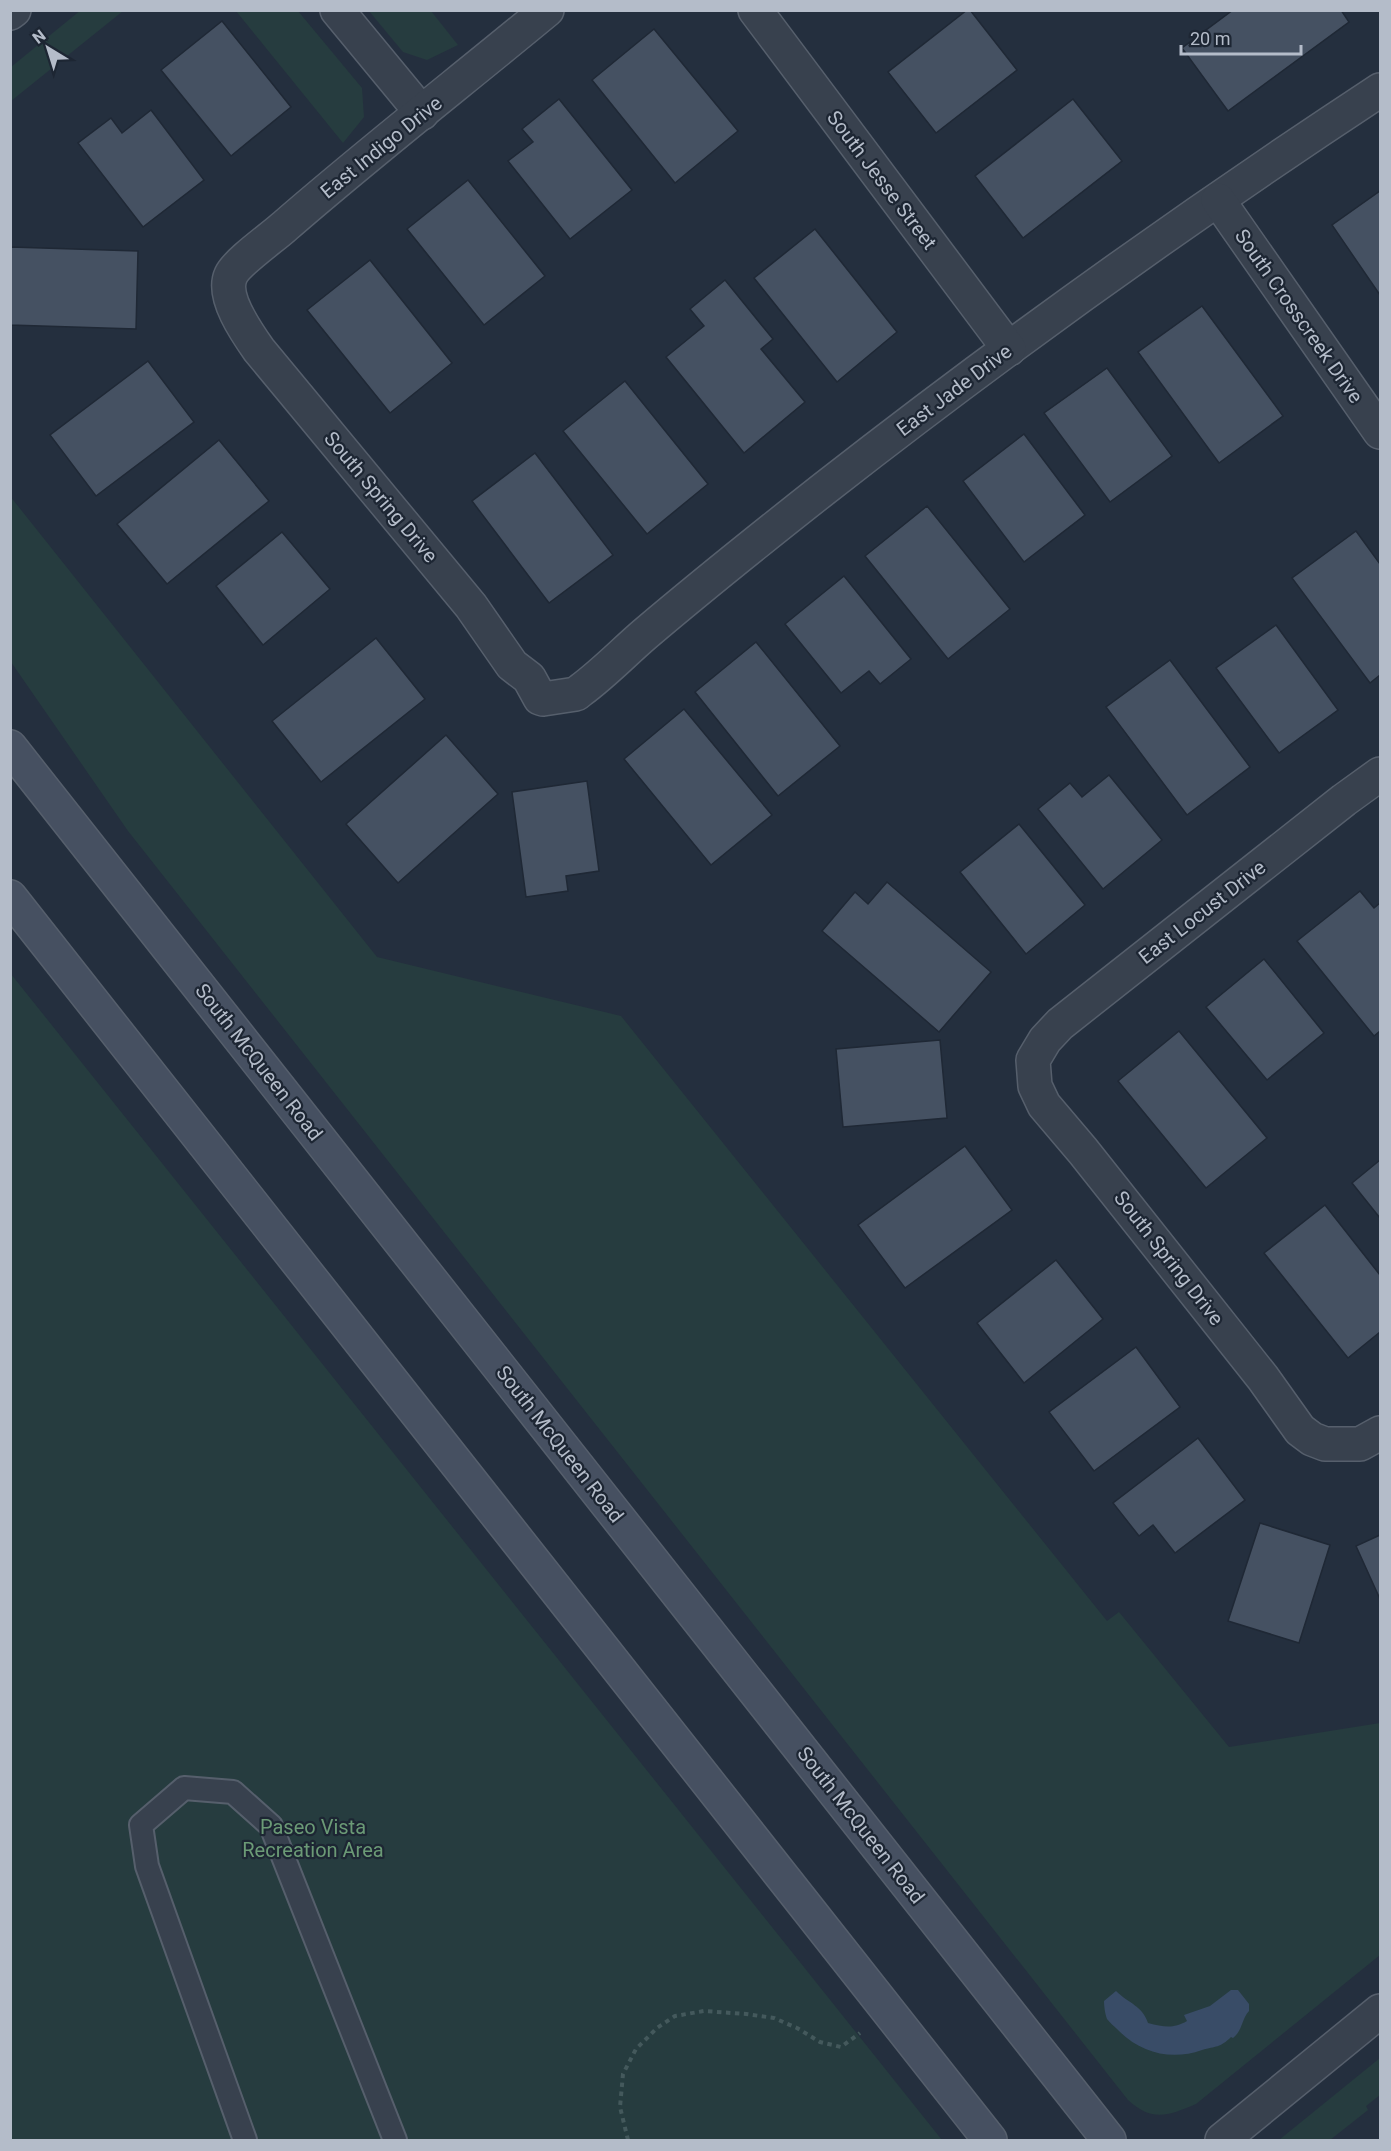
<svg xmlns="http://www.w3.org/2000/svg" width="1391" height="2151" viewBox="0 0 1391 2151" font-family="Roboto,sans-serif">
<rect width="100%" height="100%" fill="#242f3e"/>
<g fill="#263c3f">
<polygon points="81,10 123,11 11,101 11,67"/>
<polygon points="236,11 298,11 362,88 364,117 343,143"/>
<polygon points="369,11 431,11 458,45 427,60 403,52"/>
<path d="M10 496 377 957 621 1016 1107 1621 1119 1612 1229 1747 1380 1723V1955L1196 2104C1168 2116 1152 2122 1128 2100L128 831 11 662Z"/>
<polygon points="11,974 942,2140 11,2140"/>
<polygon points="1380,2058 1380,2095 1366,2106 1368,2110 1330,2140 1279,2140"/>
</g>
<path fill="#394c67" d="M1231 1990H1238L1249 2004V2011C1241 2020 1243 2030 1233 2038L1231 2037C1220 2048 1216 2046 1202 2050 1171 2061 1140 2053 1117 2029 1114 2026 1110 2023 1107 2019 1105 2014 1104 2006 1104 2001L1116 1991C1129 2004 1142 2005 1148 2023 1164 2027 1173 2029 1187 2021L1184 2015 1210 2006Z"/>
<g fill="#455162" stroke="#1f2835" stroke-width="1.5">
<polygon points="967,10 970,10 1017,70 936,133 888,72"/>
<polygon points="1233,10 1341,10 1349,22 1228,111 1182,48"/>
<polygon points="222,21 291,107 231,156 161,70"/>
<polygon points="654,29 738,131 675,183 592,80"/>
<polygon points="559,99 632,190 570,239 508,161 533,142 522,129"/>
<polygon points="1073,99 1122,161 1023,238 975,176"/>
<polygon points="151,110 204,180 143,227 78,143 111,118 122,133"/>
<polygon points="468,180 545,276 484,325 407,229"/>
<polygon points="1380,191 1380,295 1332,225"/>
<polygon points="815,229 897,332 837,382 754,278"/>
<polygon points="10,247 138,251 136,329 10,325"/>
<polygon points="370,260 452,363 390,413 307,310"/>
<polygon points="725,280 773,339 761,349 805,402 744,453 666,357 704,326 690,309"/>
<polygon points="1202,306 1283,416 1219,463 1138,352"/>
<polygon points="148,361 194,422 96,496 50,435"/>
<polygon points="1107,368 1172,456 1110,502 1044,413"/>
<polygon points="625,381 708,484 647,534 563,431"/>
<polygon points="1024,434 1085,515 1024,562 963,481"/>
<polygon points="219,440 269,501 167,584 117,524"/>
<polygon points="535,453 613,555 549,603 472,501"/>
<polygon points="927,506 1010,609 948,659 865,556"/>
<polygon points="1356,531 1380,564 1380,675 1370,683 1292,578"/>
<polygon points="282,532 330,589 263,645 216,586"/>
<polygon points="844,576 911,659 880,684 869,671 841,693 785,624"/>
<polygon points="1276,625 1338,710 1279,753 1216,668"/>
<polygon points="376,638 425,699 321,782 272,721"/>
<polygon points="756,642 840,746 778,796 695,692"/>
<polygon points="1170,660 1250,767 1187,815 1106,707"/>
<polygon points="684,709 772,815 711,865 624,759"/>
<polygon points="446,735 498,794 398,883 346,824"/>
<polygon points="1109,775 1162,840 1103,889 1038,809 1070,783 1082,797"/>
<polygon points="587,781 599,871 566,876 568,891 526,897 512,792"/>
<polygon points="1019,824 1085,905 1026,954 960,872"/>
<polygon points="887,882 991,972 939,1032 822,931 855,892 868,904"/>
<polygon points="1360,891 1374,908 1380,903 1380,1031 1374,1036 1297,941"/>
<polygon points="1264,959 1324,1033 1267,1080 1206,1007"/>
<polygon points="1179,1031 1267,1138 1206,1188 1118,1081"/>
<polygon points="940,1040 947,1118 843,1127 836,1049"/>
<polygon points="965,1146 1012,1210 905,1288 858,1225"/>
<polygon points="1380,1160 1380,1218 1352,1183"/>
<polygon points="1325,1205 1380,1275 1380,1332 1348,1358 1264,1253"/>
<polygon points="1056,1260 1103,1319 1024,1383 977,1323"/>
<polygon points="1136,1347 1180,1407 1094,1471 1049,1412"/>
<polygon points="1198,1438 1245,1500 1175,1553 1153,1525 1139,1536 1113,1503"/>
<polygon points="1260,1523 1330,1545 1299,1643 1228,1621"/>
<polygon points="1380,1535 1380,1599 1356,1546"/>
</g>
<g fill="none" stroke-linecap="round" stroke-linejoin="round">
<defs>
<polyline id="service" points="245,2140 147,1866 141,1825 184,1788 233,1792 271,1826 395,2140"/>
<g id="minor">
<polyline points="337,10 422,113"/>
<path d="M547 10C460 82 370 152 285 226 273 237 237 262 231 275 221 296 247 333 259 350L471 606 512 665 529 678 540 698 543 699 576 694 581 690C604 673 624 652 645 634 704 584 764 536 825 488 1004 348 1190 215 1380 90"/>
<polyline points="755,10 1009,349"/>
<polyline points="10,13 14,10"/>
<polyline points="1218,200 1380,432"/>
<polyline points="1380,774 1344,800 1060,1024 1045,1040 1033,1060 1035,1086 1044,1105 1083,1151 1263,1378 1300,1430 1312,1439 1325,1444 1360,1444 1380,1433"/>
<polyline points="1222,2140 1380,2011"/>
</g>
<g id="secondary">
<polyline points="10,747 1109,2140"/>
<polyline points="10,897 990,2140"/>
</g>
</defs>
<use href="#service" stroke="#565f6c" stroke-width="26"/>
<use href="#minor" stroke="#565f6c" stroke-width="36"/>
<use href="#secondary" stroke="#565f6c" stroke-width="36"/>
<polyline stroke="#44595c" stroke-width="4" stroke-dasharray="4.5 4.5" stroke-linecap="butt" points="628,2140 620,2107 623,2074 636,2049 657,2028 675,2016 704,2011 746,2014 774,2018 797,2028 820,2042 841,2047 860,2033"/>
<use href="#service" stroke="#38414e" stroke-width="22"/>
<use href="#minor" stroke="#38414e" stroke-width="33"/>
<use href="#secondary" stroke="#465061" stroke-width="33"/>
</g>
<g text-anchor="middle" dominant-baseline="central" stroke-width="4.5" stroke-linejoin="round" paint-order="stroke">
<g font-size="20" fill="#b4bcc9" stroke="#1d2633">
<text transform="translate(381 147) rotate(-39)">East Indigo Drive</text>
<text transform="translate(882 180) rotate(53)">South Jesse Street</text>
<text transform="translate(1299 316) rotate(55)">South Crosscreek Drive</text>
<text transform="translate(954 390) rotate(-37)">East Jade Drive</text>
<text transform="translate(381 497) rotate(50)">South Spring Drive</text>
<text transform="translate(1202 912) rotate(-38)">East Locust Drive</text>
<text transform="translate(259 1062) rotate(52)">South McQueen Road</text>
<text transform="translate(1169 1258) rotate(52)">South Spring Drive</text>
<text transform="translate(560 1444) rotate(52)">South McQueen Road</text>
<text transform="translate(861 1825) rotate(52)">South McQueen Road</text>
</g>
<g font-size="20" fill="#6b9a76" stroke="#1d2633">
<text x="313" y="1827">Paseo Vista<tspan x="313" dy="23">Recreation Area</tspan></text>
</g>
</g>
<rect width="1391" height="2151" fill="none" stroke="#b4bcc9" stroke-width="24"/>
<g transform="translate(48 48) rotate(322)" stroke="#1d2633" stroke-width="4.5" paint-order="stroke">
<path d="M0-4.5L10 22L0 15L-10 22Z" fill="#b4bcc9"/>
<text y="-9" font-size="16" font-weight="bold" text-anchor="middle" fill="#b4bcc9">N</text>
</g>
<path d="M1181 45v9h120v-9" fill="none" stroke="#b4bcc9" stroke-width="3"/>
<text x="1190" y="45" font-size="18" fill="#b4bcc9" stroke="#1d2633" stroke-width="4.5" paint-order="stroke">20 m</text>
</svg>
